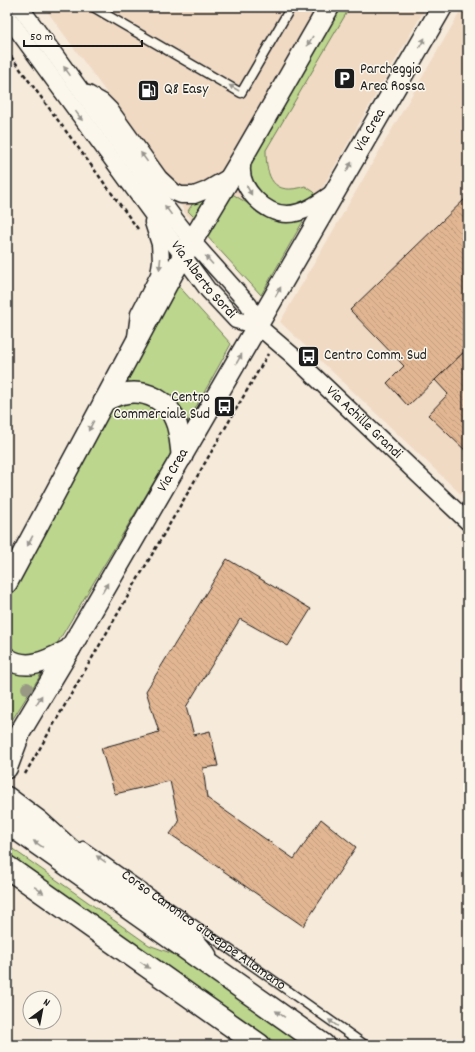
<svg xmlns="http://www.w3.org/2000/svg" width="475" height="1052" viewBox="0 0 475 1052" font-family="Dekko,sans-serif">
<defs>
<pattern id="building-back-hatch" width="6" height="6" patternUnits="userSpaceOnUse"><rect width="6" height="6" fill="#e2b692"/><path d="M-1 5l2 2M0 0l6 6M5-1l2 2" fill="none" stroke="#c19c7d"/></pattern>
</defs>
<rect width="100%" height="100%" fill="#f6eada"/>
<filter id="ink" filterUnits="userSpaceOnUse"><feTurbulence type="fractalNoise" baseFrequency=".025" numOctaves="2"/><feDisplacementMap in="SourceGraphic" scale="8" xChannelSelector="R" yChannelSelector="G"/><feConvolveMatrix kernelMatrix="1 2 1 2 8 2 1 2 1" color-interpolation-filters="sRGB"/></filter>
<g filter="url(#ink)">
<g fill="#f0dac4">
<polygon points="44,7 426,7 261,295 185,213 165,173"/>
<polygon points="463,7 468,7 468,501 280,322"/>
</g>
<g fill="#bcd68d" stroke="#6c7954">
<path d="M337 7H350L266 150C266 177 273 197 305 186L314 192 318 196C311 199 304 203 298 205 274 213 249 190 249 166 249 159 251 151 252 144Z"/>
<polygon points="229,192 275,220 306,216 261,295 204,233"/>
<polygon points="211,194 196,219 188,211 195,200"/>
<polygon points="175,282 231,344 186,425 119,387"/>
<polygon points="123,402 146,403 165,416 172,442 170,455 55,647 34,659 7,650 7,596 104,414 114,406"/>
<polygon points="7,663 45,668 7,728"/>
<polygon points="7,845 149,945 184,958 307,1045 279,1045 7,855"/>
</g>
<g fill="url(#building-back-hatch)" stroke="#1c1c1c">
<polygon points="468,196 468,348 408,406 387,383 404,366 350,310"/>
<polygon points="468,348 468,453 428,415 448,394 435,380"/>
<polygon points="227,559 311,609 288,646 240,619 186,707 194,735 210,731 218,766 203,768 207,798 294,859 321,819 356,847 303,926 170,834 179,822 170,781 115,794 101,748 159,732 146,691"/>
</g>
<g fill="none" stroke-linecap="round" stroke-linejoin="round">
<defs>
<g id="service">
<polyline points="93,7 241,93 291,7"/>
<path id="s1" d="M83 846 365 1045"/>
</g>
<g id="minor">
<polyline points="20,7 174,218 192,241 249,305 258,326"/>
<path id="s2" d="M7 16 208 290 236 320 258 326 292 355 468 522"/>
<polyline points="88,94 102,102 110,110 159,178 174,192 181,195 194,195 207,190 231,176"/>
<path d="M244 155C244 159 242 163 242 167 240 189 265 214 287 214 304 214 320 202 334 192"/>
<polyline points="136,337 139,314 159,275 161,261 160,244 153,222"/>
</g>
<g id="tertiary">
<path d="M104 401C112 397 119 394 127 393 147 390 168 401 175 420 180 431 180 444 182 457"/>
<polyline points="7,583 173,273 245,153 329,7"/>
<path d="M7 658C28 673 50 659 70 649"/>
<path id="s3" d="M7 747 19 734 70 649 442 7"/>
<polyline points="7,768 19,736"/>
<polyline points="7,797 39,821 70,849 177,927 194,941 206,955"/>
</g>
<g id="secondary">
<polyline points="7,822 323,1045"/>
<polyline points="7,867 259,1045"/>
</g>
</defs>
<use href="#service" stroke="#1c1c1c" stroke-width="11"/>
<use href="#minor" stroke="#1c1c1c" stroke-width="19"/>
<use href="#tertiary" stroke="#1c1c1c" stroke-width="23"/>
<use href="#secondary" stroke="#1c1c1c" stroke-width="25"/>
<g stroke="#1c1c1c" stroke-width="2.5" stroke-dasharray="4 3" stroke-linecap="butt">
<polyline points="7,51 138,229"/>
<polyline points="25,774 268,354"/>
</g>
<use href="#service" stroke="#fbf7ec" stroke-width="8"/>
<use href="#minor" stroke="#fbf7ec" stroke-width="16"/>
<use href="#tertiary" stroke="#fbf7ec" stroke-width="20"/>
<use href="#secondary" stroke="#fbf7ec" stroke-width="22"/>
</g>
<circle fill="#989884" cx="27" cy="688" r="6"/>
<defs><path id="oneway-solid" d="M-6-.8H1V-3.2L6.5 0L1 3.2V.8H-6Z"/></defs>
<g fill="#97948e">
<use href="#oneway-solid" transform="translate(310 41) rotate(120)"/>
<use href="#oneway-solid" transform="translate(422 43) rotate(-60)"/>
<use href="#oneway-solid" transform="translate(67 71) rotate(-126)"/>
<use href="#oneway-solid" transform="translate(234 88) rotate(-150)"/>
<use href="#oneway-solid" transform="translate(79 116) rotate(54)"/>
<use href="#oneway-solid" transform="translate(144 157) rotate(-126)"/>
<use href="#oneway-solid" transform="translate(349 167) rotate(-60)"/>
<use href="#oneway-solid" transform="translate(249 190) rotate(61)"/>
<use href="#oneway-solid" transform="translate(168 210) rotate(-126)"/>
<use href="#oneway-solid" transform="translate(209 260) rotate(-132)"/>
<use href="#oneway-solid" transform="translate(160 264) rotate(96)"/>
<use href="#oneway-solid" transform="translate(278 292) rotate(-60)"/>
<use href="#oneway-solid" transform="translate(239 359) rotate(-60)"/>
<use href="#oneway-solid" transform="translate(91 426) rotate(118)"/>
<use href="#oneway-solid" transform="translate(30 541) rotate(118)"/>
<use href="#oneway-solid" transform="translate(105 588) rotate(-60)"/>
<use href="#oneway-solid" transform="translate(39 700) rotate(-59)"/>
<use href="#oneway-solid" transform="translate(38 844) rotate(-145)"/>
<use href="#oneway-solid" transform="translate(101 859) rotate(-145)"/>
<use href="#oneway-solid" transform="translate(39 890) rotate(35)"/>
<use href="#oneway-solid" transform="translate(145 965) rotate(35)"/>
<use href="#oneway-solid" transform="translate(280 1014) rotate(-145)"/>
<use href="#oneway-solid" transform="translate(333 1023) rotate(-145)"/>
</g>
</g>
<defs>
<symbol id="parking-square" viewBox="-11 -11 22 22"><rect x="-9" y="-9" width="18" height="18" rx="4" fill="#1c1c1c" stroke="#fbf7ec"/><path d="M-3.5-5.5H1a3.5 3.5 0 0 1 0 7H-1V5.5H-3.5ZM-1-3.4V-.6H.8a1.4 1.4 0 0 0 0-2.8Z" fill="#fff"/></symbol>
<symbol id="fuel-square" viewBox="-11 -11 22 22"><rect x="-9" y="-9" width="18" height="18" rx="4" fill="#1c1c1c" stroke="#fbf7ec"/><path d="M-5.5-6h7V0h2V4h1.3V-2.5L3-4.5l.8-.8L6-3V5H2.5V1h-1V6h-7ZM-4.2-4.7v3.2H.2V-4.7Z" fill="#fff"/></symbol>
<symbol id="bus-square" viewBox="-11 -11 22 22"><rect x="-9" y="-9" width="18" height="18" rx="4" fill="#1c1c1c" stroke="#fbf7ec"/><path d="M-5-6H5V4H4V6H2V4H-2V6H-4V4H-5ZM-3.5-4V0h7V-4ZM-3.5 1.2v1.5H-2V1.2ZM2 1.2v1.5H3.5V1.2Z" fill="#fff"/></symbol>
</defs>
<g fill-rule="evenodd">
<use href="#parking-square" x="332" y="66" width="25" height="25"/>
<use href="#fuel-square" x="136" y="78" width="25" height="25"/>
<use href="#bus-square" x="296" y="344" width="25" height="25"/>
<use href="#bus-square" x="212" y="394" width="25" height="25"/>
</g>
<g text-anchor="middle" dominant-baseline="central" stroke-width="3" stroke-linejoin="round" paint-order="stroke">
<g font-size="15" fill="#1c1c1c" stroke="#fbf7ec" text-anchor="start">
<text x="360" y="70">Parcheggio<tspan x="360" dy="17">Area Rossa</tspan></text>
<text x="164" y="90">Q8 Easy</text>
<text x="324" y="356">Centro Comm. Sud</text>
<text x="210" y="398" text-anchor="end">Centro<tspan x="210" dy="17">Commerciale Sud</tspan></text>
</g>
<g font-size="15" fill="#1c1c1c" stroke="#fbf7ec">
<text stroke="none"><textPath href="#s3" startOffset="716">Via Crea</textPath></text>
<text stroke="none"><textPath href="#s2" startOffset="329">Via Alberto Sordi</textPath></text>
<text stroke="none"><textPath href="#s2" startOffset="547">Via Achille Grandi</textPath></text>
<text stroke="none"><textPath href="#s3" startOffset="323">Via Crea</textPath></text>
<text stroke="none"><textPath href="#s1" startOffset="147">Corso Canonico Giuseppe Allamano</textPath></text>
</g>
</g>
<rect width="475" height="1052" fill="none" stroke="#fbf7ec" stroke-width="24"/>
<rect x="12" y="12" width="451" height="1028" fill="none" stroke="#1c1c1c" stroke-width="1.5" filter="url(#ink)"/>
<g transform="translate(42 1010) rotate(32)"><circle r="19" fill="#fbf7ec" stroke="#a29f99"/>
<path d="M0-3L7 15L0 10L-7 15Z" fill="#1c1c1c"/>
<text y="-6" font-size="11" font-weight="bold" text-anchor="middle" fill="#1c1c1c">N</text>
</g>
<path d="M24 40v6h118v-6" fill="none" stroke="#1c1c1c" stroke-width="2"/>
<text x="30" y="40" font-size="12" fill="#1c1c1c" stroke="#fbf7ec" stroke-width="3" paint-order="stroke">50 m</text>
</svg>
